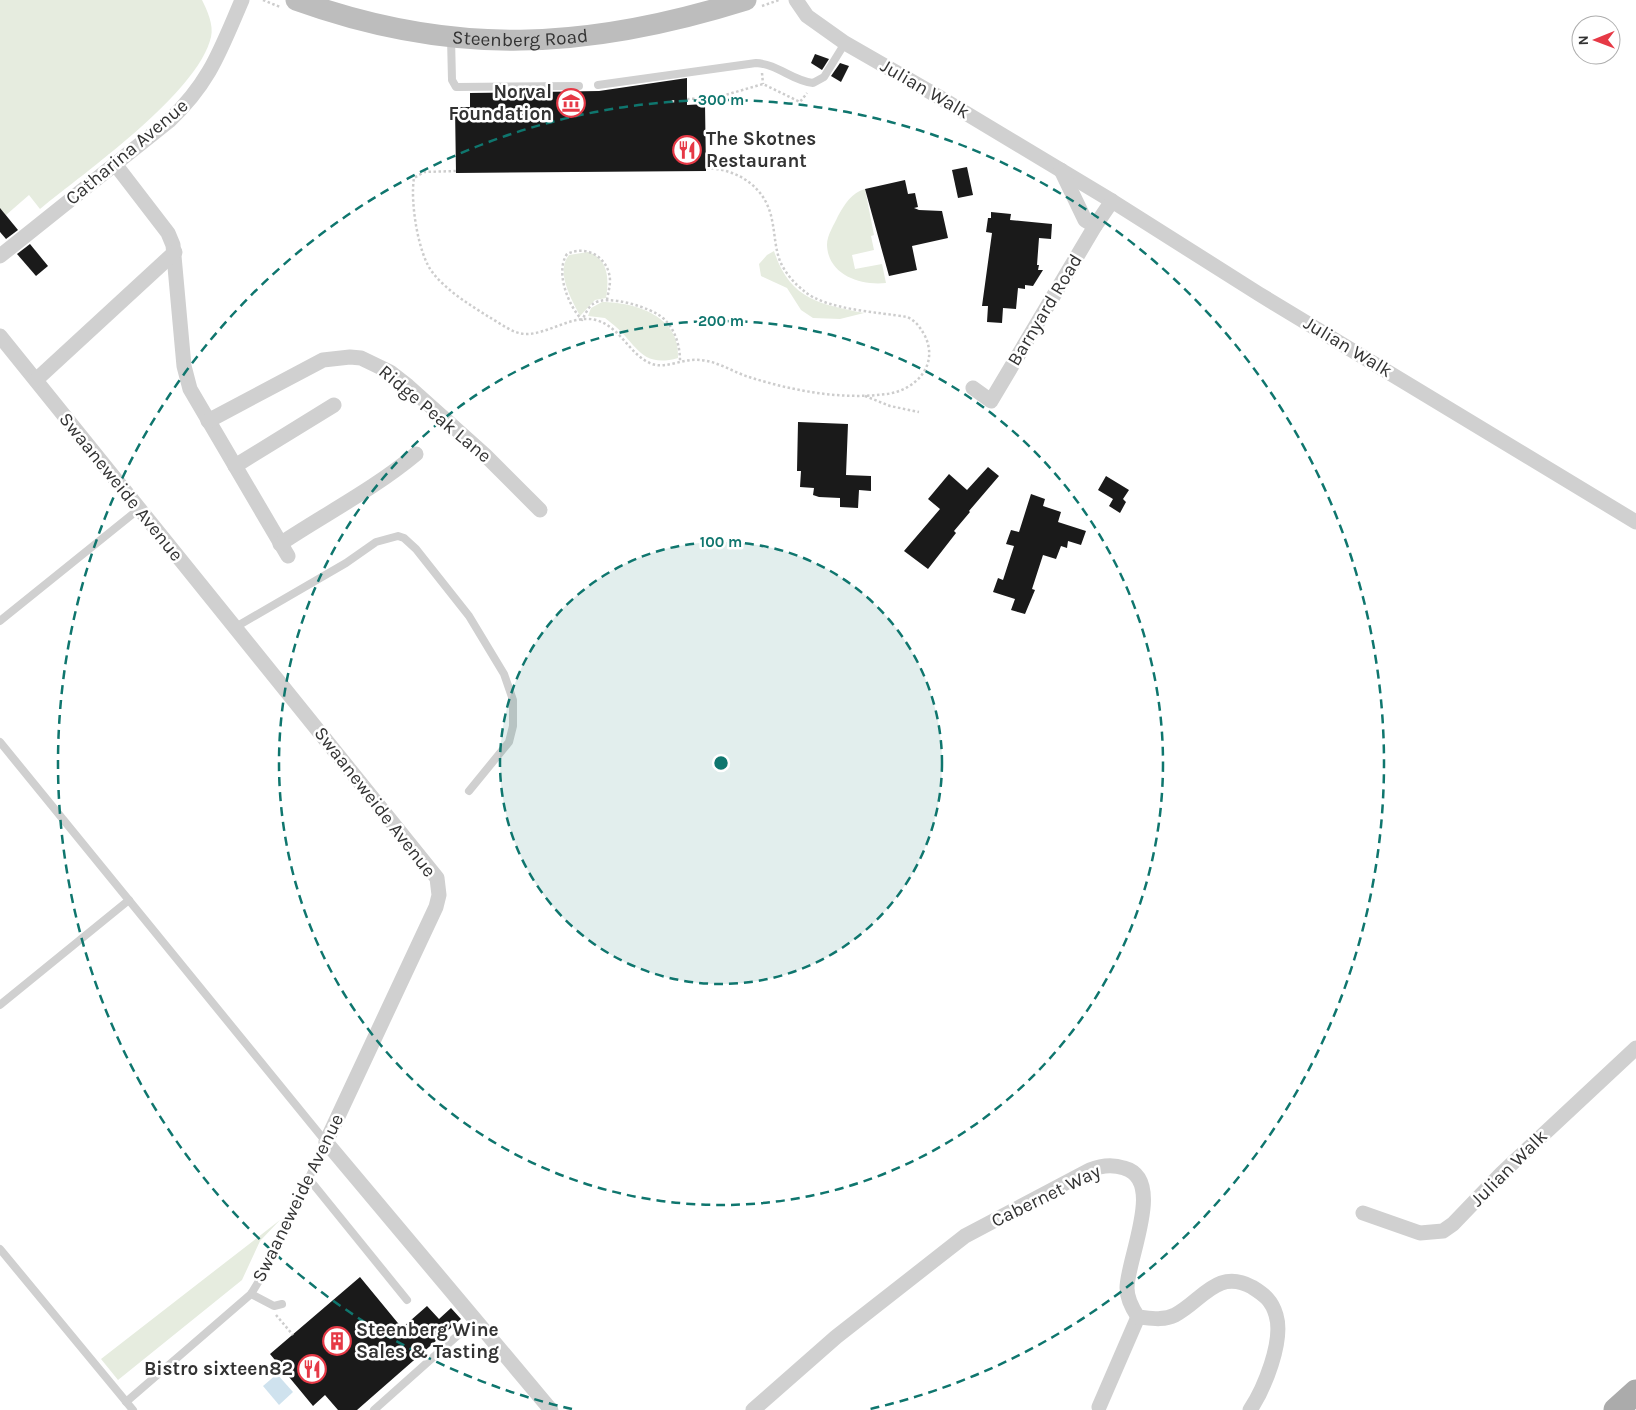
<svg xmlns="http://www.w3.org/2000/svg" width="1636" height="1410" viewBox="0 0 1636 1410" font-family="Karla,sans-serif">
<rect width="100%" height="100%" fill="#fff"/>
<g fill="#e6ecdf">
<path d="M0 0H202C207 10 214 25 211 37 198 93 85 172 40 209L29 195 6 215 0 209Z"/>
<path d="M865 189 874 235 871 236 874 250 852 255 855 269 882 264 886 283C861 286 828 275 827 245 827 235 834 225 838 216 845 204 851 193 865 189Z"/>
<path d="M774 251C790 300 820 304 864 313L840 319 813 318 801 310 787 288 761 276 759 264 767 255Z"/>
<path d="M588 252C609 259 609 280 606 298L595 300 580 316C572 300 555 272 569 255Z"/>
<path d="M602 302C636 302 681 317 678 358 639 369 637 342 610 322L605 318 588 316 591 308Z"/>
<polygon points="280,1220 260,1241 242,1280 118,1380 101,1359"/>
</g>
<polygon fill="#cfe2ee" points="277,1374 293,1392 279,1405 263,1386"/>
<g fill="#1a1a1a">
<polygon points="815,54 829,59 822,70 811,63"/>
<polygon points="840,63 849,66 841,82 831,76"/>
<polygon points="687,78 687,105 705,104 706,171 456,173 455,107 470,107 470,93 599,91"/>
<polygon points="967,167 973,195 958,198 952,170"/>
<polygon points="905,180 908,194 915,193 918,207 914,208 919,210 942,211 948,238 912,246 917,270 889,276 865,189"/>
<polygon points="0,208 18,230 6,239 0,232"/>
<polygon points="991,212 1011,214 1010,220 1052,224 1051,239 1039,238 1037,265 1039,265 1038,270 1043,270 1033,286 1025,285 1025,289 1018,288 1016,309 1003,308 1002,323 987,322 988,306 982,306 992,233 986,232 988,218 991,218"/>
<polygon points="30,244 48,266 36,276 17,254"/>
<polygon points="798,422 848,424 846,475 871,476 871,491 859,490 858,508 840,507 840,498 819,497 813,495 814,488 800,487 801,471 797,471"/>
<polygon points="988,467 999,476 969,511 970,512 954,531 956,533 928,569 904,551 940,509 928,499 949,474 967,490"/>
<polygon points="1106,476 1129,490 1123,499 1126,502 1120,513 1109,506 1113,499 1098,490"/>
<polygon points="1031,494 1045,499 1043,506 1061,512 1058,522 1086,531 1081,545 1068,541 1067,548 1061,546 1056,559 1043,555 1032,589 1035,590 1025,614 1011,610 1015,599 993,592 998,578 1003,580 1014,546 1006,544 1011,530 1019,532"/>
<polygon points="360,1277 402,1328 427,1306 439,1319 451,1308 461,1319 357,1410 338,1410 325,1395 313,1406 270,1354"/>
</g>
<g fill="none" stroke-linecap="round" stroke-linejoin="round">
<g stroke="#cdcdcd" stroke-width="2.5" stroke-dasharray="2.5 2.5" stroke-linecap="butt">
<polyline points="263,0 280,7"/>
<polyline points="762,6 779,0"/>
<polyline points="762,73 763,84"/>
<polyline points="687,99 715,98 763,84 800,102 807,93"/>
<polyline points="673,100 673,105"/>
<path d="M456 171 424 172 414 178C410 201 418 255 433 273 447 291 470 305 489 317 500 323 513 334 526 334 549 334 573 314 596 320 621 327 629 355 652 364 666 369 684 358 700 360 717 361 733 372 749 377 793 391 842 400 887 394 916 390 939 365 925 336 920 327 916 321 907 317 879 312 826 310 804 291 795 284 785 273 780 261 775 248 775 234 772 220 766 187 738 169 706 168"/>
<path d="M607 300C608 293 610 287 610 280 609 258 587 244 567 254 555 272 568 305 582 320 585 315 588 307 593 304 606 293 652 308 663 318 675 329 680 345 680 361"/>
<polyline points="865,396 890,406 919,412"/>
<polyline points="276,1315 293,1335"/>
</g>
<g stroke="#d0d0d0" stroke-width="8">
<polyline points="451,38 452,80 456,87 579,86"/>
<path d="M598 85 756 63C778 64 792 81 813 83L824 77 845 43"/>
<polyline points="0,621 139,509"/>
<polyline points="234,628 346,563 376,542 398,536 404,538 416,549 469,616 504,674 513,700 513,726 509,742 469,791"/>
<polyline points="0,742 326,1142 262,1276 251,1294 126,1402"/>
<polyline points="0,1005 129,900"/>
<polyline points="309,1179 407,1300"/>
<polyline points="0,1249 133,1410"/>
<polyline points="251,1294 274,1306 282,1304"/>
<polyline points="374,1410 475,1320"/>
</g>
<g stroke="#d0d0d0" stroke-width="15">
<polyline points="796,0 807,16 845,43 939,97 1112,201 1259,294 1636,522"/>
<polyline points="115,164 168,233 173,245 184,366 190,389 288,556"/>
<polyline points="1061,170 1085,220 1095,226"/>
<path d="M0 256 169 121C210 82 220 51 242 0"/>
<polyline points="0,336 437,878 439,895 436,907 326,1142 551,1410"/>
<polyline points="36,380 175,252"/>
<polyline points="973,388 991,401 1095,226 1112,201"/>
<polyline points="208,421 323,360 350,357 361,358 390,372 408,386 485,455 540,510"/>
<polyline points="235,466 334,405"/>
<path d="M280 544C325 514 374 489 416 454"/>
<polyline points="1363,1213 1420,1233 1443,1231 1453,1224 1502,1173 1636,1048"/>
<polyline points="1099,1407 1138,1317"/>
<path d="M753 1410 836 1337 965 1236 1090 1170C1102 1165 1112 1164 1124 1168 1166 1179 1127 1259 1127 1288 1127 1299 1132 1308 1138 1317 1150 1318 1163 1321 1175 1315 1202 1301 1217 1268 1252 1287 1265 1295 1272 1301 1276 1315 1284 1341 1264 1389 1250 1410"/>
</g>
<path stroke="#bdbdbd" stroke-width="21" id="s1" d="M296 0C454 57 587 50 746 0"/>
<polyline stroke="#ababab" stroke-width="25" points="1616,1410 1636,1392"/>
</g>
<circle cx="721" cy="763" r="221" fill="#0f766e" fill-opacity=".12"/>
<g fill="none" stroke="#0f766e" stroke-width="2.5" stroke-dasharray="9 6">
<circle cx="721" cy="763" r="221"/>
<circle cx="721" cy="763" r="442"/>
<path d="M572 1409A663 663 0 1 1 870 1409"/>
</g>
<defs>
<symbol id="museum-ring" viewBox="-11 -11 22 22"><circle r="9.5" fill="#fff" stroke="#e63946" stroke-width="1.5"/><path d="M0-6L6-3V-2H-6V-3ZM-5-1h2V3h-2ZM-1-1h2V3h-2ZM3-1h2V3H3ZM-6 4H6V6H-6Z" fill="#e63946"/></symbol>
<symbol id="restaurant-ring" viewBox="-11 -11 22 22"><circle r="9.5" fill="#fff" stroke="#e63946" stroke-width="1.5"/><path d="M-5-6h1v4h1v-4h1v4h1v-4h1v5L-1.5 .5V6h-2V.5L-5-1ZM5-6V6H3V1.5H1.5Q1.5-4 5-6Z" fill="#e63946"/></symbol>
<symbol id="building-ring" viewBox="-11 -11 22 22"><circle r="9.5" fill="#fff" stroke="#e63946" stroke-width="1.5"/><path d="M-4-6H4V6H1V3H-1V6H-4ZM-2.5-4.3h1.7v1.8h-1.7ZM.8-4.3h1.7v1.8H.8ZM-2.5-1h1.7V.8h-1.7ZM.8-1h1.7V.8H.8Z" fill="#e63946"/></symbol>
</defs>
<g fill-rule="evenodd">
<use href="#museum-ring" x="555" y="87" width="32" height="32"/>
<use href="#restaurant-ring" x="671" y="134" width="32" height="32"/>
<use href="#building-ring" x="321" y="1325" width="32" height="32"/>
<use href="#restaurant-ring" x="296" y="1353" width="32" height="32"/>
</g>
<g text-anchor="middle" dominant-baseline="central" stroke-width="5" stroke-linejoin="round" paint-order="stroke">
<g font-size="19" fill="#333" stroke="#fff">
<text stroke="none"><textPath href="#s1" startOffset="229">Steenberg Road</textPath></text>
<text transform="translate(925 89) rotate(30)">Julian Walk</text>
<text transform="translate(127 152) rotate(-40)">Catharina Avenue</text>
<text transform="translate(1045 310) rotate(-59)">Barnyard Road</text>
<text transform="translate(1348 347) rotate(31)">Julian Walk</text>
<text transform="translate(435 414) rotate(40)">Ridge Peak Lane</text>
<text transform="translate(121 487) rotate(51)">Swaaneweide Avenue</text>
<text transform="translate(375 802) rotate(52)">Swaaneweide Avenue</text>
<text transform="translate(1509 1168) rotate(-45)">Julian Walk</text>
<text transform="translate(1046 1196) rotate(-26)">Cabernet Way</text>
<text transform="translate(298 1198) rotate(-64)">Swaaneweide Avenue</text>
</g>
<g font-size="19" font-weight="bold" fill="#333" stroke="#fff" text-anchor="end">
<text x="552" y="92">Norval<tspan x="552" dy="22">Foundation</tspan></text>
<text x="706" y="139" text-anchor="start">The Skotnes<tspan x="706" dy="22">Restaurant</tspan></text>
<text x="356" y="1330" text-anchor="start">Steenberg Wine<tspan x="356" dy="22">Sales &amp; Tasting</tspan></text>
<text x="293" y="1369">Bistro sixteen82</text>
</g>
</g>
<circle cx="721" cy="763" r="8" fill="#0f766e" stroke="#fff" stroke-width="2.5"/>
<g font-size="15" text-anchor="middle" font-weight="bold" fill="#0f766e" stroke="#fff" stroke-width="5" stroke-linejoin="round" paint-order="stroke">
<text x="721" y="105">300 m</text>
<text x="721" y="326">200 m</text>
<text x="721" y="547">100 m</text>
</g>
<g transform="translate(1596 40) rotate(269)"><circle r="24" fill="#ffffff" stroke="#adadad"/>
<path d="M0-4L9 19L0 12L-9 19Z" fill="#e63946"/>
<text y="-8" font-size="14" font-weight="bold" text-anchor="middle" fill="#333333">N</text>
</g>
</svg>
